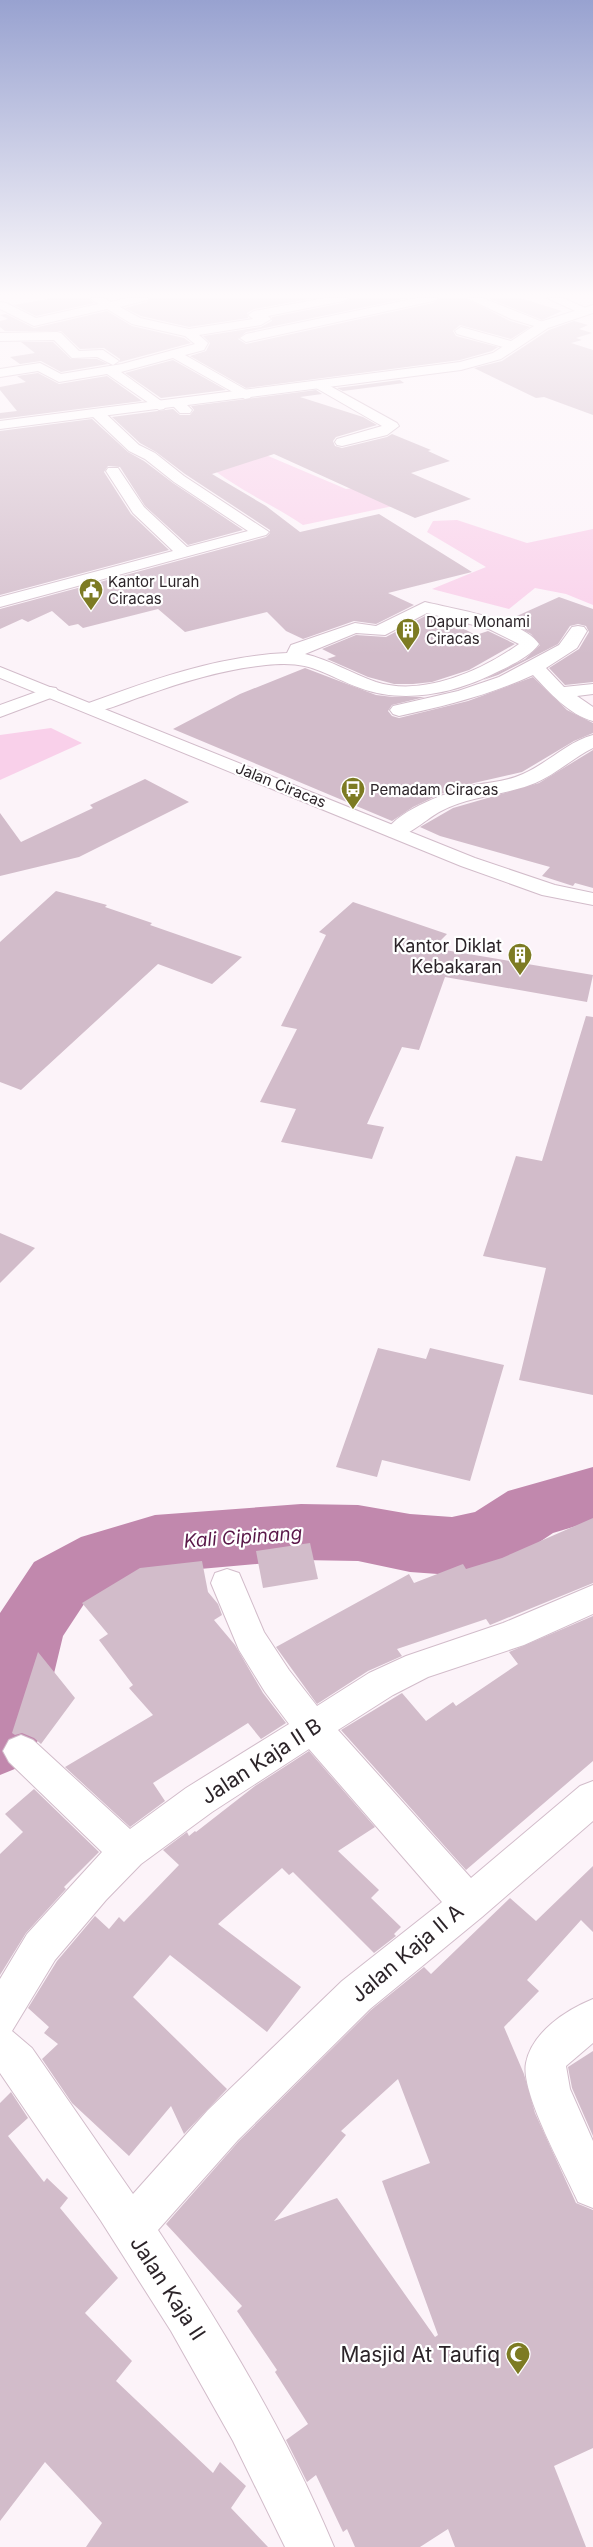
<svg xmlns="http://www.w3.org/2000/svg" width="593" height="2547" viewBox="0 0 593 2547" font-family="Inter,sans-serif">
<rect width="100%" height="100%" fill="#fcf3f9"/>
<g fill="#f9d0ea">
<path d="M247 447 346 489 362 487 398 505 303 525C272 504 238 490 209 466Z"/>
<polygon points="457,520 527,543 593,529 593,605 566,594 535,588 509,609 432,589 486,567 427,532 433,521"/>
<polygon points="51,728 82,743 0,780 0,735"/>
</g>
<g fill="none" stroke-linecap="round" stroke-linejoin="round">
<polygon fill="#c188ad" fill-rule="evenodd" points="593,1467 593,1521 553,1533 517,1557 452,1575 410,1572 358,1561 301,1560 155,1573 125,1581 84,1604 63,1636 38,1740 27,1764 0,1775 0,1613 34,1562 81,1537 155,1515 301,1504 358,1505 410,1514 452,1517 475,1512 508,1491"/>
</g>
<g fill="#d2bcca" fill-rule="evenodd">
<polygon points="53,298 88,298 94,303 36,316 14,305"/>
<polygon points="151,298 315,298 254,309 247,313 248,318 189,327 141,316 125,308 147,302"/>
<polygon points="351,298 408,298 246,332 238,339 246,344 433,303 441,298 465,298 510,321 530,327 511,339 460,325 453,331 456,336 498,347 492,351 460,360 246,388 190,356 206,351 210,343 203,336 261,327 272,321 272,317 343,303"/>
<polygon points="488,298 520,298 562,311 542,320"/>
<polygon points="107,311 132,326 184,338 191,343 120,362 120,359 104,348 80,349 61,331 5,331 0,327 0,321 8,319 0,315 6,314 34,328"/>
<polygon points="574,321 588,325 579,329 592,333 576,338 582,340 571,343 593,350 593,415 544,397 536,398 474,368 502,361 549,330"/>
<polygon points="21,342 53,342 71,359 97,359 108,364 61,372 41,361 20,364 10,357 35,353"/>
<polygon points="173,360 226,390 161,398 125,373"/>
<polygon points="38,373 59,384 107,376 142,401 0,419 0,413 17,411 0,390 0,387 26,382 17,376"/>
<polygon points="400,380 404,383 343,391 337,388"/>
<polygon points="316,390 322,394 300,397 363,417 377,425 336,437 333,441 335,446 342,448 387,437 392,434 431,450 428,451 450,461 411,473 471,499 415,518 274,454 212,474 266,506 300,532 379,514 472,572 388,593 414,605 376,624 354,621 303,639 286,631 267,612 185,632 158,609 83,628 78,624 69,626 52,611 28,622 22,619 0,629 0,609 266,537 270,533 270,530 185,474 156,452 140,443 112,417 173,409 180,415 190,415 194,410 191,406"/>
<polygon points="92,419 128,452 144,461 173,483 243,530 188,545 145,506 120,467 108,466 104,472 131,514 169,550 0,595 0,431"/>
<polygon points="559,597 593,609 593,682 565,685 549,668 579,649 589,632 586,626 578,624 570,626 558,644 498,675 483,680 525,659 540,645 531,634 506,621"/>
<polygon points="427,615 444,619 476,635 488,631 515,644 469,670 432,682 413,684 394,684 368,677 327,659 336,656 322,649 356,635 386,637"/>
<polygon points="305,668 376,695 393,697 425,697 392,705 388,711 392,716 399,718 468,701 533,677 567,710 593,723 593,733 574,741 522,772 474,783 438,795 413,807 392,821 173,729 240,694"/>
<polygon points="593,750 593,888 575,883 573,886 542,876 550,867 440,836 420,827 453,808 539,783"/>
<polygon points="145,779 189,802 79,857 0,876 0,813 21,842 93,808 90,805"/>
<polygon points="56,891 107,905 105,907 152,923 150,925 242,957 212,984 158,964 21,1090 0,1082 0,942"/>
<polygon points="353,902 447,934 433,948 593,975 587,1002 445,977 419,1050 402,1047 367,1124 384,1127 372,1159 281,1142 296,1109 260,1102 297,1029 281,1026 326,935 319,932"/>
<polygon points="586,1016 593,1017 593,1395 519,1380 546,1268 483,1256 516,1156 542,1161"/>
<polygon points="0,1233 35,1248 0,1283"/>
<polygon points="378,1348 426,1359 430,1348 504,1365 470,1481 382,1460 377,1477 336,1467"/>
<polygon points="593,1518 593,1583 490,1625 486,1619 397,1649 402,1656 368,1671 317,1704 276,1647 409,1574 414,1583 463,1564 466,1569 502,1558"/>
<polygon points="310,1543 318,1579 263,1588 256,1551"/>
<polygon points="202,1561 208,1592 218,1604 222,1615 214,1620 235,1645 263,1693 286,1723 261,1739 248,1723 153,1783 165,1801 130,1827 65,1767 153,1715 129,1688 133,1685 99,1640 108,1634 82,1603 140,1568"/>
<polygon points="593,1616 593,1761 466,1870 341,1730 402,1693 426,1721 453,1702 456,1706 518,1664 509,1652"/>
<polygon points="38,1652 75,1698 41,1744 34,1738 22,1733 15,1735 12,1733"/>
<polygon points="309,1751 375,1827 338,1851 379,1890 371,1898 401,1927 394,1934 396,1936 374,1953 293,1872 289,1875 282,1868 218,1924 301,1987 267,2032 170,1955 133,1997 227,2089 184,2134 171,2106 129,2156 72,2103 42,2059 58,2044 44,2033 49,2027 28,2008 57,1961 95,1916 109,1929 119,1917 124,1922 179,1865 163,1850 187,1832 189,1836 195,1831 196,1832 255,1786"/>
<polygon points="34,1789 99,1852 64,1887 66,1889 26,1933 0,1975 0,1854 23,1832 5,1814"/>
<path d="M593 1866V1932L581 1920 527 1980 539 1991 504 2027 524 2074 535 2113 576 2203 593 2210V2448L554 2466 586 2547H455L448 2529 420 2547H355L347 2529 343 2532 316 2475 307 2482 286 2440 308 2424 275 2372 277 2370 237 2311 242 2306 166 2224 239 2141 371 2010 424 1967 431 1974 510 1898 536 1921ZM398 2079 430 2163 382 2181 438 2335 435 2337 337 2198 274 2221 346 2135 341 2131Z"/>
<polygon points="593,2051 593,2136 572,2088 568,2067"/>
<polygon points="11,2092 28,2118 8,2136 44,2182 47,2178 68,2198 60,2208 118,2278 85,2313 132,2361 116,2381 213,2473 220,2462 246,2486 231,2508 268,2547 86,2547 102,2523 45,2462 0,2521 0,2103"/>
</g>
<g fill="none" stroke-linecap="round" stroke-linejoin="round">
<defs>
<g id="street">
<polygon points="90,298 104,298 111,302 127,298 149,298 147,300 120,307 140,318 189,329 253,319 248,315 254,311 325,298 349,298 343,301 268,316 271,319 261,325 199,335 208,343 204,350 185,355 250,392 252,395 250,398 245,399 173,358 121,372 164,403 166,406 164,409 159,410 107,374 59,382 38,371 0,377 0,369 40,363 61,374 122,364 195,344 185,336 132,324 107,309 34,326 0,309 0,302 6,303 36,318 98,304"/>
<polygon points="417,298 439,298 433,301 246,342 240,338 246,334"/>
<polygon points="467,298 483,298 550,325 544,329 511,319"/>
<polygon points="547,298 563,298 592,311 586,315 582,314"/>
<polygon points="461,327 518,343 520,346 514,350 457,334 455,331"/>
<polygon points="57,332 61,333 79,351 103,350 119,361 113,365 97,357 72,358 54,340 0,341 0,333"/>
<polygon points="321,381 397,423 399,426 387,435 342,446 337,445 335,442 337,439 382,426 316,388 314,385"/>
<polygon points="177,399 182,400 192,410 190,413 180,413 170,403"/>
<polygon points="97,409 102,410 139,445 155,453 184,476 269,532 266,535 0,607 0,597 173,551 133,513 106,471 108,468 118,468 144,507 187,547 248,531 174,482 145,459 129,451 92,416 90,413"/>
<path d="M425 602C453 609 522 619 539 644 529 658 507 667 491 675 451 694 403 704 360 688 320 673 312 660 266 665 225 669 185 681 146 695 128 701 110 709 92 713L86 712 83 708 86 704C151 680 217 656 287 653L291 645 355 623 376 626ZM427 613 489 629 519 644C481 671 423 697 376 682 351 673 330 660 305 654L356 633 385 635Z"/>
<path d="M578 626 584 627 587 631 577 648 546 668 564 687 593 684V694L577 696 593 707V721C569 715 549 692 533 675 490 695 445 706 399 716L393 714 390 710 393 706 458 691 499 677 559 645 572 627Z"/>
<polygon points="50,687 56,688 59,692 56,696 0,717 0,705"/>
<path d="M593 735V748C571 759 553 777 530 785 500 796 470 796 441 811 425 819 406 841 388 836L385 832C401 808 448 792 475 785 491 782 508 781 523 774 548 763 567 742 593 735Z"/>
<path d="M227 1569 239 1573 264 1632 289 1670 317 1706 369 1673 406 1656 503 1623 593 1585V1614L524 1645 428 1677 393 1695 338 1730 471 1878 580 1786 593 1781V1821L482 1917 370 2009 238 2140 158 2230C224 2330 288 2436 334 2547H285L233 2441 171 2331 101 2221 0 2073V1979L27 1934 102 1852 9 1762 3 1751 9 1740 21 1735 33 1740 130 1829 186 1788 289 1724 265 1692 239 1650 211 1583 215 1573ZM309 1749 442 1902 342 1981 208 2110 133 2194 32 2048 12 2031 55 1960 106 1900 141 1864 212 1812Z"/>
<path d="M593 1999V2043L566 2066 570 2089 593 2141V2208L578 2202C565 2172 520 2093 526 2063 532 2032 566 2010 593 1999Z"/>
</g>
<g id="secondary">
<polygon points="593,305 593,313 548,328 501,359 461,370 0,429 0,421 460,362 493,353 540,322"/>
<polygon points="0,667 475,858 555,885 593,893 593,905 542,895 461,866 0,678"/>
</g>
</defs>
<use href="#street" stroke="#d2bcca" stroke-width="2"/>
<use href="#secondary" stroke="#d2bcca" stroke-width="2"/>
<use href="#street" fill="#fff" fill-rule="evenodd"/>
<use href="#secondary" fill="#fff" fill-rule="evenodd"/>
</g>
<linearGradient id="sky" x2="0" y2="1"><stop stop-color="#98a2d0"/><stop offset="0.45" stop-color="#fefafc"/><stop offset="1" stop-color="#fefafc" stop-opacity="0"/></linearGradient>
<rect width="593" height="655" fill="url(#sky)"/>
<defs>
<symbol id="civic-pin" viewBox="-11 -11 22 30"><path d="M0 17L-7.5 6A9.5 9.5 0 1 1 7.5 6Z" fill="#7d7b23" stroke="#fff"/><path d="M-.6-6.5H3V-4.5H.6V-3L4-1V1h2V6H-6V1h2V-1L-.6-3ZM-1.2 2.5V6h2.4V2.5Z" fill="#fff"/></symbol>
<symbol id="building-pin" viewBox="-11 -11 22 30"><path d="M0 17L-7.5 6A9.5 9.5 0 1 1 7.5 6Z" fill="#7d7b23" stroke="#fff"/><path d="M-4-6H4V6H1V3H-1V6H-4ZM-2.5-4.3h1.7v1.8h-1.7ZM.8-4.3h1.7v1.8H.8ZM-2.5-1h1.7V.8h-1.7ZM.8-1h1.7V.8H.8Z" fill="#fff"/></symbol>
<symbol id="bus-pin" viewBox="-11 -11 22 30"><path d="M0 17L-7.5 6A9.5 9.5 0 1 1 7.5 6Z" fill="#7d7b23" stroke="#fff"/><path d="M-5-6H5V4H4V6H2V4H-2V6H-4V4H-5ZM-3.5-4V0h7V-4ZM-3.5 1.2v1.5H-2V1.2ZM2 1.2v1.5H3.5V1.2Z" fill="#fff"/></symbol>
<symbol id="mosque-pin" viewBox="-11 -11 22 30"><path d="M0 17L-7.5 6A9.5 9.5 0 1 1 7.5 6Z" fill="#7d7b23" stroke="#fff"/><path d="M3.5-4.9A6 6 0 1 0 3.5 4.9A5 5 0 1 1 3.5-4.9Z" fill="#fff"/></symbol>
</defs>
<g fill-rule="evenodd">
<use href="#civic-pin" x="77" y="576" width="28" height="38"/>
<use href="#building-pin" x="394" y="616" width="28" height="38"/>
<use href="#bus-pin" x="339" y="775" width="28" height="38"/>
<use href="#building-pin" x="506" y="941" width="28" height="38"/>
<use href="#mosque-pin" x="504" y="2340" width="28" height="38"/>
</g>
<g text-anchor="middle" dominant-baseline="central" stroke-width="4.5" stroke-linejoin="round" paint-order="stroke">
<g font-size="15" fill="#2c2429" stroke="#fff" text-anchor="start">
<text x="108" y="581">Kantor Lurah<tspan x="108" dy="17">Ciracas</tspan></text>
<text x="426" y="621">Dapur Monami<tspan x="426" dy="17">Ciracas</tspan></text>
<text x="370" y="789">Pemadam Ciracas</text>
</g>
<g font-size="15" fill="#2c2429" stroke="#fff">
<text transform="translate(281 785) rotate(22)">Jalan Ciracas</text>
</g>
<g font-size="18" fill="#2c2429" stroke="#fff" text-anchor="end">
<text x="502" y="945">Kantor Diklat<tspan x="502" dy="21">Kebakaran</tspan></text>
</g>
<g font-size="19" font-style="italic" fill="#591748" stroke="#fff">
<text transform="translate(243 1537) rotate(-4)">Kali Cipinang</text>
</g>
<g font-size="21" fill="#2c2429" stroke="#fff">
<text transform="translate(261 1761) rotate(-33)">Jalan Kaja II B</text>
<text transform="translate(407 1953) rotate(-40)">Jalan Kaja II A</text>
<text transform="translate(168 2288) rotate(57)">Jalan Kaja II</text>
</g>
<g font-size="21" fill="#2c2429" stroke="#fff" text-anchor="end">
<text x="500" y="2354">Masjid At Taufiq</text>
</g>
</g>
</svg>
